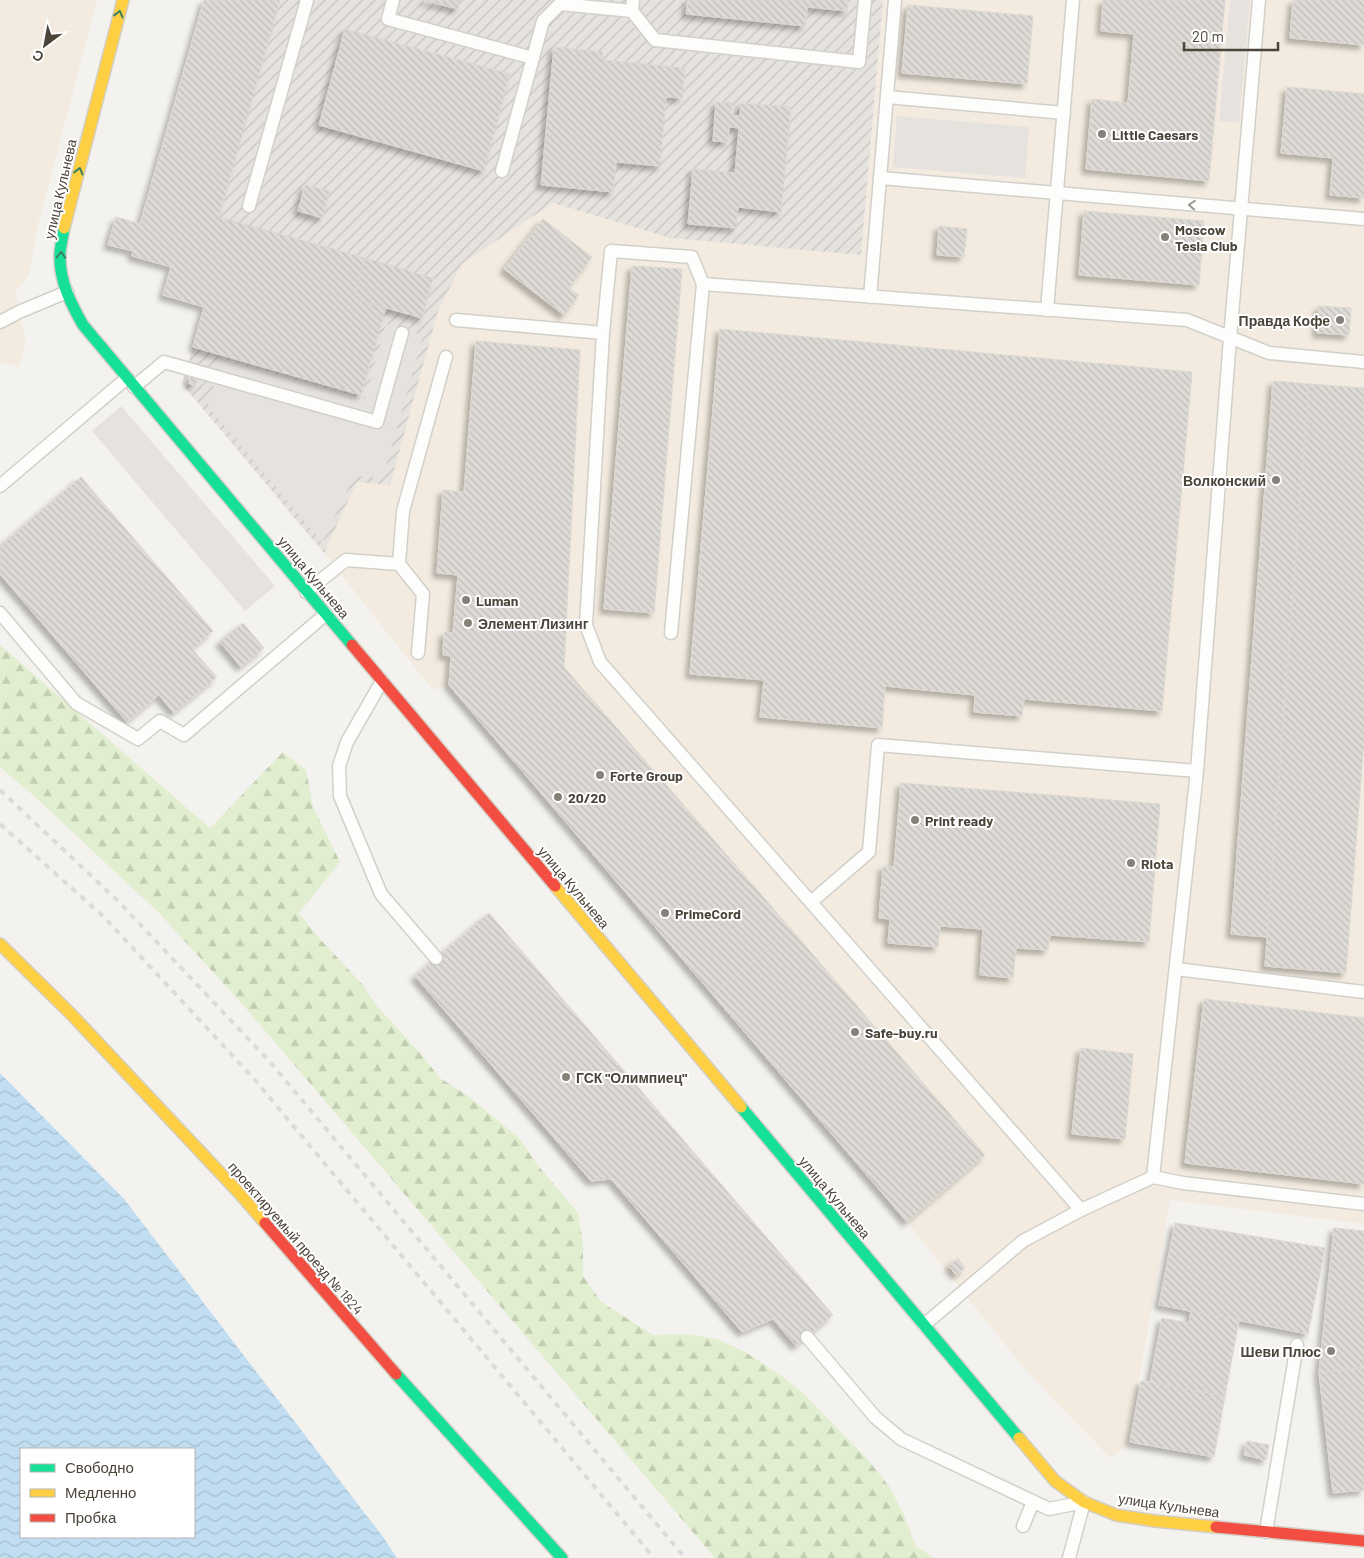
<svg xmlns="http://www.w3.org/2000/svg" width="1364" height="1558" viewBox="0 0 1364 1558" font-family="Barlow,sans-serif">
<defs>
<pattern id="industrial-furrows" width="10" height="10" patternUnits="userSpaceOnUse" patternTransform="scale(1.25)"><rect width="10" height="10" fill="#e6e2de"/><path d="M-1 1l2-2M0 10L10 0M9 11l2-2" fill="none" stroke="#c7c3bf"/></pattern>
<pattern id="forest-firs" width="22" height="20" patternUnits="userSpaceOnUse" patternTransform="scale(1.25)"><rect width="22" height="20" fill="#e1eecf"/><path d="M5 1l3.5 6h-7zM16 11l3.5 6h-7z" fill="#c3cdb2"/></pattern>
<pattern id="water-waves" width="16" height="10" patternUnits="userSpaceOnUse" patternTransform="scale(1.25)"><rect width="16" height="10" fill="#c0ddf1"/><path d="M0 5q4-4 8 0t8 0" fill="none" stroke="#a6bfcf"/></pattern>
<pattern id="building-back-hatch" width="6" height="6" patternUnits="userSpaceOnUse" patternTransform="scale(1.25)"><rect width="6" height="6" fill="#dedbd6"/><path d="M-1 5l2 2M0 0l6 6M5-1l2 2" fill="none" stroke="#c0bdb8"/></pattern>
<filter id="shadow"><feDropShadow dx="-4.5" dy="4.5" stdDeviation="2.5" flood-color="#0004"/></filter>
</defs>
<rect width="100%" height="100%" fill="#f4f2ee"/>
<g fill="#f3ebdf">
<polygon points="0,0 97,0 37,229 29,275 15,292 26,343 19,368 11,364 0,363"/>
<polygon points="883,0 1364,0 1364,1224 1170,1200 1128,1444 1110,1458 1024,1368 907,1222 449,685 433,690 324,553 357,482 390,484 438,311 462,264 553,203 670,238 861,255"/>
</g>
<polygon fill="url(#industrial-furrows)" points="204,0 883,0 861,255 670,238 553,203 462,264 438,311 390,485 357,482 324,553 182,384 204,307 171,267 132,256 132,251 108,245 116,217 141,224"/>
<polygon fill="url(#forest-firs)" points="0,645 210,828 283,752 306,770 313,807 340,862 299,913 318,937 364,986 376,1005 420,1053 440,1078 468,1096 518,1137 536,1163 578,1213 583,1244 583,1276 601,1302 653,1335 685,1334 717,1339 745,1352 776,1372 801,1391 868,1460 889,1486 904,1515 915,1545 934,1558 715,1558 244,1006 159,913 34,796 0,767"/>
<g fill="#e6e3df">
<polygon points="1230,0 1250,0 1239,123 1219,121"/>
<polygon points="897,116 1029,127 1025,178 893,167"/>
<polygon points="386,324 423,335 383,478 354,476 322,542 208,406 221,359 365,399"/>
<polygon points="121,406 275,586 245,611 92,431"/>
</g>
<path fill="url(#water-waves)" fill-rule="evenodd" d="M0 1073 124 1199 383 1537 397 1558H0ZM21 1449H194V1537H21Z"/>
<g fill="url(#building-back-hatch)" stroke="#dcd9d4" filter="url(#shadow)">
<polygon points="204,0 280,0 219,217 365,258 354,299 386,308 361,395 193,347 204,307 163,295 171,267 132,256 133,251 108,245 116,217 140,224"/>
<polygon points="423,0 460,0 458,9"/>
<polygon points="688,0 848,0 847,11 807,7 805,26 686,14"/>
<polygon points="1103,0 1225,0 1209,181 1086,169 1092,99 1128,103 1134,34 1101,31"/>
<polygon points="1293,0 1364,0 1364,45 1290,38"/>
<polygon points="908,5 1033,16 1027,84 902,73"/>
<polygon points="345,29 510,74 484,171 319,125"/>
<polygon points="554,47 603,52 602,60 685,68 682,98 666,97 660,166 616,162 613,192 541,185"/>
<polygon points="1287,87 1364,94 1364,198 1330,195 1333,158 1281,153"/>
<polygon points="716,102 732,103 731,115 740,116 741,103 791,107 781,212 738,207 736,228 688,224 693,169 735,173 739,128 729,127 728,142 713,141"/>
<polygon points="305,185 330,191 322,218 298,211"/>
<polygon points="1084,211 1204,221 1199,285 1079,275"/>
<polygon points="543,219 592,257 569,288 579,295 564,315 504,269"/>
<polygon points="939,226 967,229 964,257 937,255"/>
<polygon points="365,258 433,278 422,318 354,299"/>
<polygon points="632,266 682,269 654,613 604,609"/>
<polygon points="1319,306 1351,308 1349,335 1317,333"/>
<polygon points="720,329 1192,372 1162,711 1024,699 1022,716 974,712 975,695 885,686 882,728 760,717 764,680 690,674"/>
<polygon points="476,341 580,350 564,667 791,929 713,995 449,685 451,656 443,655 444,632 453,633 458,575 437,573 443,490 464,492"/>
<polygon points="191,375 198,377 195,385 189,384"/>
<polygon points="1273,381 1309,384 1267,937 1231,934"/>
<polygon points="1309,384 1364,388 1364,740 1346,973 1265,966"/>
<polygon points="81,477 213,631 192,649 217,677 174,713 159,695 127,722 0,574 0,546"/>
<polygon points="243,623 264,648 241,667 220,642"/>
<polygon points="901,783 1160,804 1149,942 1050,935 1048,950 1016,948 1013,978 980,975 983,929 940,926 938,947 888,943 890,919 879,918 883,866 894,867"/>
<polygon points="489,913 833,1315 796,1346 773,1319 742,1332 611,1179 591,1181 415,976"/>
<polygon points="791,929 985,1155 907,1222 713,995"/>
<polygon points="1204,999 1364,1018 1364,1184 1185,1163"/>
<polygon points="1081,1048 1133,1054 1125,1139 1072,1134"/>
<polygon points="1175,1223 1325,1248 1308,1334 1159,1305"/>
<polygon points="1334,1228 1364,1231 1364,1367 1319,1373"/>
<polygon points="958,1258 965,1268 956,1275 949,1266"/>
<polygon points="1191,1311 1239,1320 1225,1396 1150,1382 1162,1318 1189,1323"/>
<polygon points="1364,1368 1364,1490 1333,1493 1319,1373"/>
<polygon points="1141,1381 1225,1396 1214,1457 1130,1442"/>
<polygon points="1247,1441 1269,1445 1266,1460 1244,1455"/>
</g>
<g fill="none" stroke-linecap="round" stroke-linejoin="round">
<defs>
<g id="lane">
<polyline points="393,0 388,19 533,58"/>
<polyline points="633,0 632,11 655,40 859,62 865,0"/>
<polyline points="887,97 1064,113"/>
<polyline points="502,171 543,21 560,4 632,11"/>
<polyline points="880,178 1364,219"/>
<polyline points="249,206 307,0"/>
<polyline points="703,284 692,257 611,251 603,333 586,625 600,662 1081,1210"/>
<polyline points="870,297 895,0"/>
<polyline points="1047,310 1073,0"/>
<polyline points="456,320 603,333"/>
<polyline points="0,322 19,312 67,292"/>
<polyline points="134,387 164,362 377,422 402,333"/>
<polyline points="0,486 127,378"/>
<polyline points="399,564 423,594 418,653"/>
<polyline points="306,592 346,560 399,564 403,511 446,357"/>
<polyline points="0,613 76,703 138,739 160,721 184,735 326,614"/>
<polyline points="671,633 703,284 1187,320 1269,353 1364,362"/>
<polyline points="382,681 347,742 339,766 340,796 381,894 436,958"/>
<polyline points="811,902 869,852 878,745 1197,771"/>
<polyline points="1176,969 1364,992"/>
<polyline points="1153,1177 1183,1183 1364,1204"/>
<polyline points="924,1325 1023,1241 1081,1210 1153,1177 1197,771 1230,338 1259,0"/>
<polyline points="807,1337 875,1417 901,1439 1049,1509 1084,1502 1069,1558"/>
<polyline points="1023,1526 1033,1502"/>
<polyline points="1266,1532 1297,1345"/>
</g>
<g id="fast">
<path d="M64 228C63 237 60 246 60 255 59 280 71 304 83 325L352 645"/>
<polyline points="741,1107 1019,1438"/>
<polyline points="396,1374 562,1558"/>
</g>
<g id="slow">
<polyline points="64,228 123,0"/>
<polyline points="555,886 741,1107"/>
<polyline points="0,944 71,1014 240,1194 265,1223"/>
<polyline points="1019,1438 1055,1481 1084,1502 1116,1515 1155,1521 1216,1527"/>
</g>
<g id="jam">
<polyline points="352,645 555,886"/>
<polyline points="265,1223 396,1374"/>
<polyline points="1216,1527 1364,1541"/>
</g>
</defs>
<use href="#lane" stroke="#d2d0cb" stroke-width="15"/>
<use href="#fast" stroke="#d3cfc5" stroke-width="14"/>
<use href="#slow" stroke="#d3cfc5" stroke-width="14"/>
<use href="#jam" stroke="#d3cfc5" stroke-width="14"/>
<use href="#lane" stroke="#fdfdfc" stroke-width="12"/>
<use href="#fast" stroke="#16e098" stroke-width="11"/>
<use href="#slow" stroke="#ffcf43" stroke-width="11"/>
<use href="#jam" stroke="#f24e42" stroke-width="11"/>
<g stroke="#dbdbda" stroke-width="4" stroke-dasharray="6 6" stroke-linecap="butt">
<polyline points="0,790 119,902 271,1063 685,1558"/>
<polyline points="0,824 104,917 255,1080 654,1558"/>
</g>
</g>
<defs><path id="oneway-chevron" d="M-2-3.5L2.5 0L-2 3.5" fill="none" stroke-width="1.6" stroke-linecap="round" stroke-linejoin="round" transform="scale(1.25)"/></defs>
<g stroke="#36825f">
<use href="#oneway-chevron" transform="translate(119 14) rotate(-76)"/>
<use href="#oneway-chevron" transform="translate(79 171) rotate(-76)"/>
<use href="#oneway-chevron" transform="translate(61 255) rotate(-89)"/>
</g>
<use stroke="#9b9791" href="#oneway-chevron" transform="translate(1192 205) rotate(-175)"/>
<g fill="#868178" stroke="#fff" stroke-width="2">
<circle cx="1102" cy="134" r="5"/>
<circle cx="1165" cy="237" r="5"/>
<circle cx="1340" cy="320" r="5"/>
<circle cx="1276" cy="480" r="5"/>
<circle cx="466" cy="600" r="5"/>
<circle cx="468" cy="623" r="5"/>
<circle cx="600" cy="775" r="5"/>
<circle cx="558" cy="797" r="5"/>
<circle cx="915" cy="820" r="5"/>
<circle cx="1131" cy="863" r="5"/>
<circle cx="665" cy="913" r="5"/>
<circle cx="855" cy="1032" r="5"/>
<circle cx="566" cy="1077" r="5"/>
<circle cx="1331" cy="1351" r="5"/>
</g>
<g text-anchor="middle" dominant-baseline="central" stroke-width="4" stroke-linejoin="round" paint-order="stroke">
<g font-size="14" font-weight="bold" fill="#4b4439" stroke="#fff" text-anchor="start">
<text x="1112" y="134">Little Caesars</text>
<text x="1175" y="229">Moscow<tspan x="1175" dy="16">Tesla Club</tspan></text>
<text x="1330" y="320" text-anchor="end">Правда Кофе</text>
<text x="1266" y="480" text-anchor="end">Волконский</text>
<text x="476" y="600">Luman</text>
<text x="478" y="623">Элемент Лизинг</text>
<text x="610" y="775">Forte Group</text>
<text x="568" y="797">20/20</text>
<text x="925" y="820">Print ready</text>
<text x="1141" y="863">Riota</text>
<text x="675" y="913">PrimeCord</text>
<text x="865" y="1032">Safe-buy.ru</text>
<text x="576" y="1077">ГСК "Олимпиец"</text>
<text x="1321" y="1351" text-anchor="end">Шеви Плюс</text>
</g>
<g font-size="14" fill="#4b4439" stroke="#fff">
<text transform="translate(60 189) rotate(-77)">улица Кульнева</text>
<text transform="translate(314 577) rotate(50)">улица Кульнева</text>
<text transform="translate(574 887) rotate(50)">улица Кульнева</text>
<text transform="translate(835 1197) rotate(50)">улица Кульнева</text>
<text transform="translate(296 1238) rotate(49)">проектируемый проезд № 1824</text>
<text transform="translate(1169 1505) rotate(8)">улица Кульнева</text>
</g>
</g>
<rect x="20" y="1448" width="175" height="90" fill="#ffffff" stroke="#b7b4b0"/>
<rect x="30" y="1464" width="25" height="8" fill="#16e098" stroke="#b7b4b0"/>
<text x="65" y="1473" font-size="15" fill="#4b4439">Свободно</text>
<rect x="30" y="1489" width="25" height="8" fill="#ffcf43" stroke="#b7b4b0"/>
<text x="65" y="1498" font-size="15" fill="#4b4439">Медленно</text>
<rect x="30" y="1514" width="25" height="8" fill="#f24e42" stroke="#b7b4b0"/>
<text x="65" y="1523" font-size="15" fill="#4b4439">Пробка</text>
<g transform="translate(45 45) rotate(212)" stroke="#ffffff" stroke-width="4" paint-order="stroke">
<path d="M0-4L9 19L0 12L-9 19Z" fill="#4b4439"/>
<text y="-8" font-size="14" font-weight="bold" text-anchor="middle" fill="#4b4439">С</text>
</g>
<path d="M1184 42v8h94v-8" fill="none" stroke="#4b4439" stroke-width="2.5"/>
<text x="1192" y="42" font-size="15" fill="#4b4439" stroke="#ffffff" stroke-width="4" paint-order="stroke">20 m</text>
</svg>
